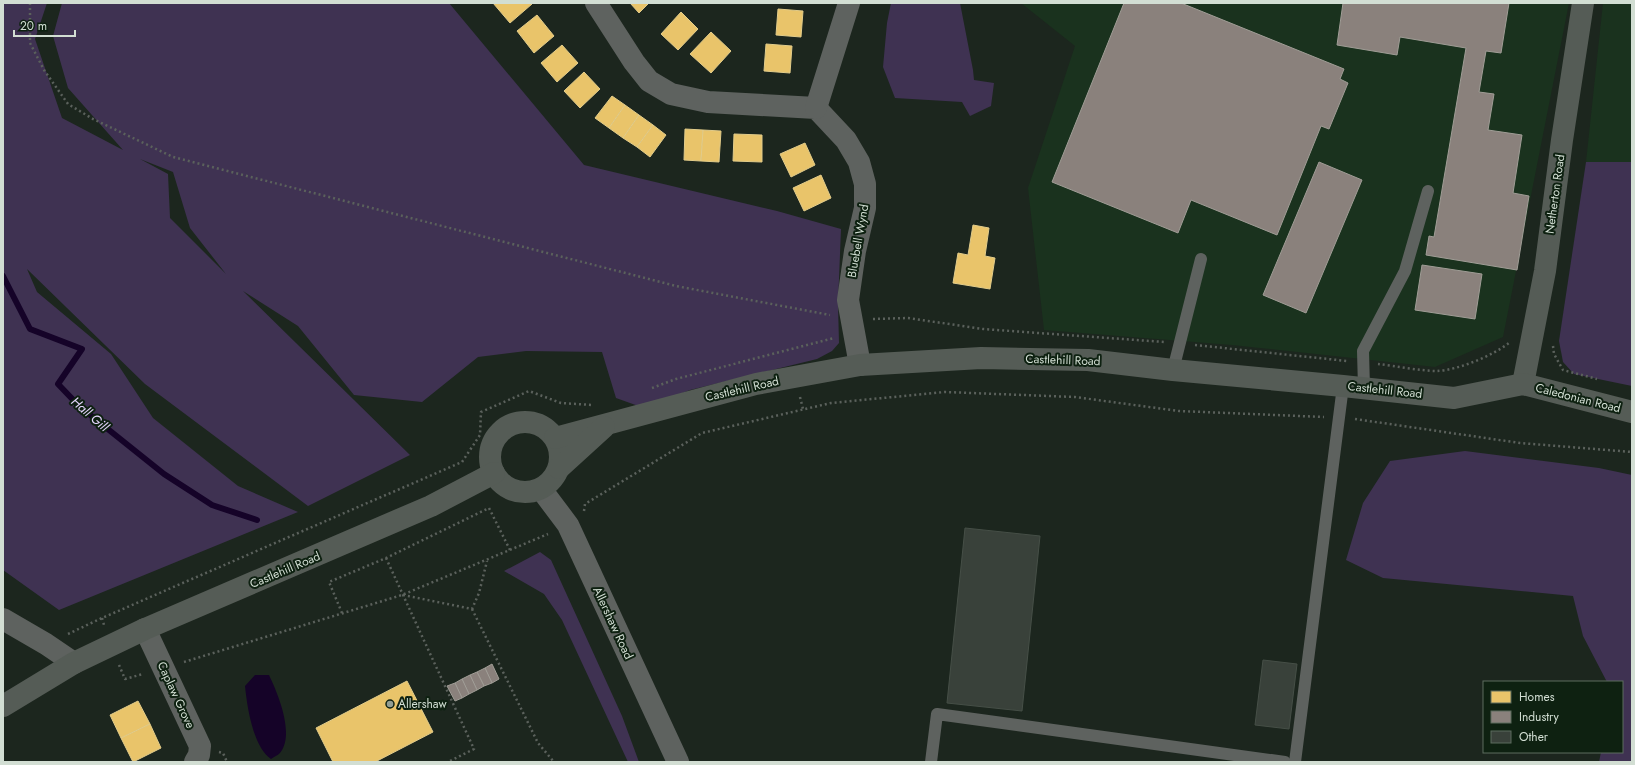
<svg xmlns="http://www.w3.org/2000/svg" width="1635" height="765" viewBox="0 0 1635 765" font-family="Jost,sans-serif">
<rect width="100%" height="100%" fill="#1c261e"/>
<g fill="#1a321e">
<polygon points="1021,3 1569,3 1503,337 1435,367 1232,345 1044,330 1028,188 1075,46"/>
<polygon points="1603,3 1632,3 1632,162 1586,162"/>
</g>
<g fill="#3f3252" fill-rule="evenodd">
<path d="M3 3H47L35 39 62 118 123 150 68 88 53 36 62 3H449L584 165 777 211 841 229 838 304 839 343 832 351 817 359 690 390 644 408 616 398 602 352 526 351 478 357 422 402 354 395 298 326 243 291 410 455 308 506 145 384 27 269 37 292 111 354 153 418 238 486 298 512 59 610 3 570ZM140 159 173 172 190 228 226 274 170 218 168 174Z"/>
<polygon points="891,3 960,3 973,70 974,80 994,83 991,106 970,116 962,102 895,98 883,67 887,23"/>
<polygon points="1586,162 1632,162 1632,386 1574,374 1563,362 1559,341"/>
<polygon points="1465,451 1599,468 1632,475 1632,762 1599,762 1601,752 1622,752 1622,682 1607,682 1583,636 1573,596 1383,578 1346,560 1363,503 1390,461"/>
<polygon points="540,552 551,560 622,716 639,762 628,762 562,620 544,594 504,571"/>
</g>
<path fill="#150328" d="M255 675H269C278 694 296 736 279 754 277 756 273 757 271 759 253 747 247 706 245 686Z"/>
<g fill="#e9c46a" stroke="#e2cc8a">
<polygon points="493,3 532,3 532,4 510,23"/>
<polygon points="630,3 649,3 639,13"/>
<polygon points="778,9 803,11 801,37 776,35"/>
<polygon points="681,12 698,29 678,50 661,34"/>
<polygon points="537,15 554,36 534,53 517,31"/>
<polygon points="711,32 731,51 711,73 690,54"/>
<polygon points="766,44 792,46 790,73 764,71"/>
<polygon points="562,45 578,63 557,82 541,63"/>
<polygon points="584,72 600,89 580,108 564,91"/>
<polygon points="612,96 625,105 609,128 595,118"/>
<polygon points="625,105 639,115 623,138 609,128"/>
<polygon points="639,115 653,125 637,147 623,138"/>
<polygon points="653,125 666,135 650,157 637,147"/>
<polygon points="685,129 703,130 701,161 684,160"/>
<polygon points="703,130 721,131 719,162 701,161"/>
<polygon points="734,134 762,135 762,162 733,161"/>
<polygon points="805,143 815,165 791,177 780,154"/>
<polygon points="821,175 831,198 804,211 793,188"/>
<polygon points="973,225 989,228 985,256 995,258 990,289 953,283 958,253 968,255"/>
<polygon points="407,681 433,732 375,762 333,762 316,728"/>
<polygon points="138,701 150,724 121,738 110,715"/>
<polygon points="150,724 161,748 133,762 121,738"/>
</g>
<g fill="#8a817c" stroke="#a09d96">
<polygon points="1124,3 1181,3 1344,69 1340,79 1348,83 1329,129 1321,126 1277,235 1191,200 1178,233 1052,182"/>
<polygon points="1343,3 1509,3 1501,53 1486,51 1479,92 1494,94 1488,130 1522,135 1513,193 1529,196 1517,270 1426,255 1429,236 1434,237 1466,48 1400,37 1397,55 1337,45"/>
<polygon points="1319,162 1362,180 1306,313 1263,295"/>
<polygon points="1422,265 1482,274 1475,319 1415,310"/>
<polygon points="492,664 499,679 492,683 485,668"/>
<polygon points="485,668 492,683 484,686 477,672"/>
<polygon points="477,672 484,686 477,690 470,675"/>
<polygon points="470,675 477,690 469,694 462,679"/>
<polygon points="462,679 469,694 462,698 455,683"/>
<polygon points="455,683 462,698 455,701 447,686"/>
</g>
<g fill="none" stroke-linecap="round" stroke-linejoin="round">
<polyline stroke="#150328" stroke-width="6" points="3,276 30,329 82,349 58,384 79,406 164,474 212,505 257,520"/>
</g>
<g fill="#39413a" stroke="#464f47">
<polygon points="965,528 1040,536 1022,711 947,703"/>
<polygon points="1263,660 1297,664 1289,729 1255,725"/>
</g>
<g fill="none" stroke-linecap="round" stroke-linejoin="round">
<g stroke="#5b615c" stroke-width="2.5" stroke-dasharray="2 3" stroke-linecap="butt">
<polyline points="30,3 30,43 44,70 68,104 93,119 173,157 676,286 830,315"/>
<polyline points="873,319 908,318 983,329 1164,342"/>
<polyline points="1195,345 1347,361"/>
<polyline points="1553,346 1554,354 1563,370 1597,379"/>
<path d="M1378 364C1395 366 1421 371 1437 371 1458 370 1492 356 1509 343"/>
<polyline points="652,388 676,379 834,338"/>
<polyline points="800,397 803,409"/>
<polyline points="1355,419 1520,443 1632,452"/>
<polyline points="584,511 585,504 702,433 831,403 945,392 1075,397 1179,411 1324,417"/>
<polyline points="386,558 474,749 448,762"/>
<polyline points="403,595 472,609 479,593 487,561"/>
<polyline points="472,609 538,743 554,762"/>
<polyline points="342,613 329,582 386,558 489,508 510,550"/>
<polyline points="102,618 104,625"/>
<polyline points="68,634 102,618 462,462 480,435 481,412 529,391 561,403 592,405"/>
<polyline points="184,662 402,595 548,534"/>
<polyline points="119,665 125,679 143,674"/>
<polyline points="219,752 223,753 227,762"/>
</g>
<g stroke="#5e625f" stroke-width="12">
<polyline points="1173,370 1201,259"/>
<polyline points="1364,388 1363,351 1405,271 1428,191"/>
<polyline points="931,762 937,714 1285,762"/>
<polyline points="1295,762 1343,386"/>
</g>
<g stroke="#5e625f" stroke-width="22">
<polyline points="596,3 634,62 649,81 671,94 708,102 816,108 846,140 859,162 865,184 865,208 855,251 848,300 860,365"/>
<polyline points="816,108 849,3"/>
<polyline points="541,489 568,525 678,762"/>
<polyline points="3,619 46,644 74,663"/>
<polyline points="145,629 200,746 199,755 195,762"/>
</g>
<g stroke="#555c56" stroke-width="22">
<polyline points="1523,384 1545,271 1562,140 1583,3"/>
<circle cx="525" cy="457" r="35"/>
<polyline points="555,438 756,384 860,365 981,358 1088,360 1173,370 1343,386 1454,398 1523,384 1632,412"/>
<polyline points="559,468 604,427"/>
<polyline points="3,706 74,663 145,629 431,506 494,473"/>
</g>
</g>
<circle fill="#929e94" stroke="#0e2111" stroke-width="1.5" cx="390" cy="704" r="4"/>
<g text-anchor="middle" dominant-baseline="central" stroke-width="4" stroke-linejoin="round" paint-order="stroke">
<g font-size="12" fill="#d2ded3" stroke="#0e2111">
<text transform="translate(1555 194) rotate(-82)">Netherton Road</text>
<text transform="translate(858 241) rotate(-80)">Bluebell Wynd</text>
<text transform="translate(1063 360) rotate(2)">Castlehill Road</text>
<text transform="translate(742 389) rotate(-13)">Castlehill Road</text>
<text transform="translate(1385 390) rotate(6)">Castlehill Road</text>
<text transform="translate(1578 398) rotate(14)">Caledonian Road</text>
<text transform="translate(285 570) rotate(-23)">Castlehill Road</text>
<text transform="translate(613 623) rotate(65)">Allershaw Road</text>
<text transform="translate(176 695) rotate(65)">Caplaw Grove</text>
</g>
<g font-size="12" fill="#d2ded3" stroke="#0e2111" text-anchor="start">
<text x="398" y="704">Allershaw</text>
</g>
<g font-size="13" font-style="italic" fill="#e6d6fe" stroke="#0e2111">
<text transform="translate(90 414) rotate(41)">Hall Gill</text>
</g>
</g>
<rect width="1635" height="765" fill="none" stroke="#d2ded3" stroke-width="8"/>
<rect x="1483" y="681" width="140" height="72" fill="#0e2111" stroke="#5c6d5f"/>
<rect x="1491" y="691" width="20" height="12" fill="#e9c46a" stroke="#5c6d5f"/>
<text x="1519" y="701" font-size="12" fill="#d2ded3">Homes</text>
<rect x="1491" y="711" width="20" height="12" fill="#8a817c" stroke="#5c6d5f"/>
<text x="1519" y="721" font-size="12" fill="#d2ded3">Industry</text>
<rect x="1491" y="731" width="20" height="12" fill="#39413a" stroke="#5c6d5f"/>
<text x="1519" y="741" font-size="12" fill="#d2ded3">Other</text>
<path d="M14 30v6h61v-6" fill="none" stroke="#d2ded3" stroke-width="2"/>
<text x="20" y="30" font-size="12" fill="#d2ded3" stroke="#0e2111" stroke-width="3" paint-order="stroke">20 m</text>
</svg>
